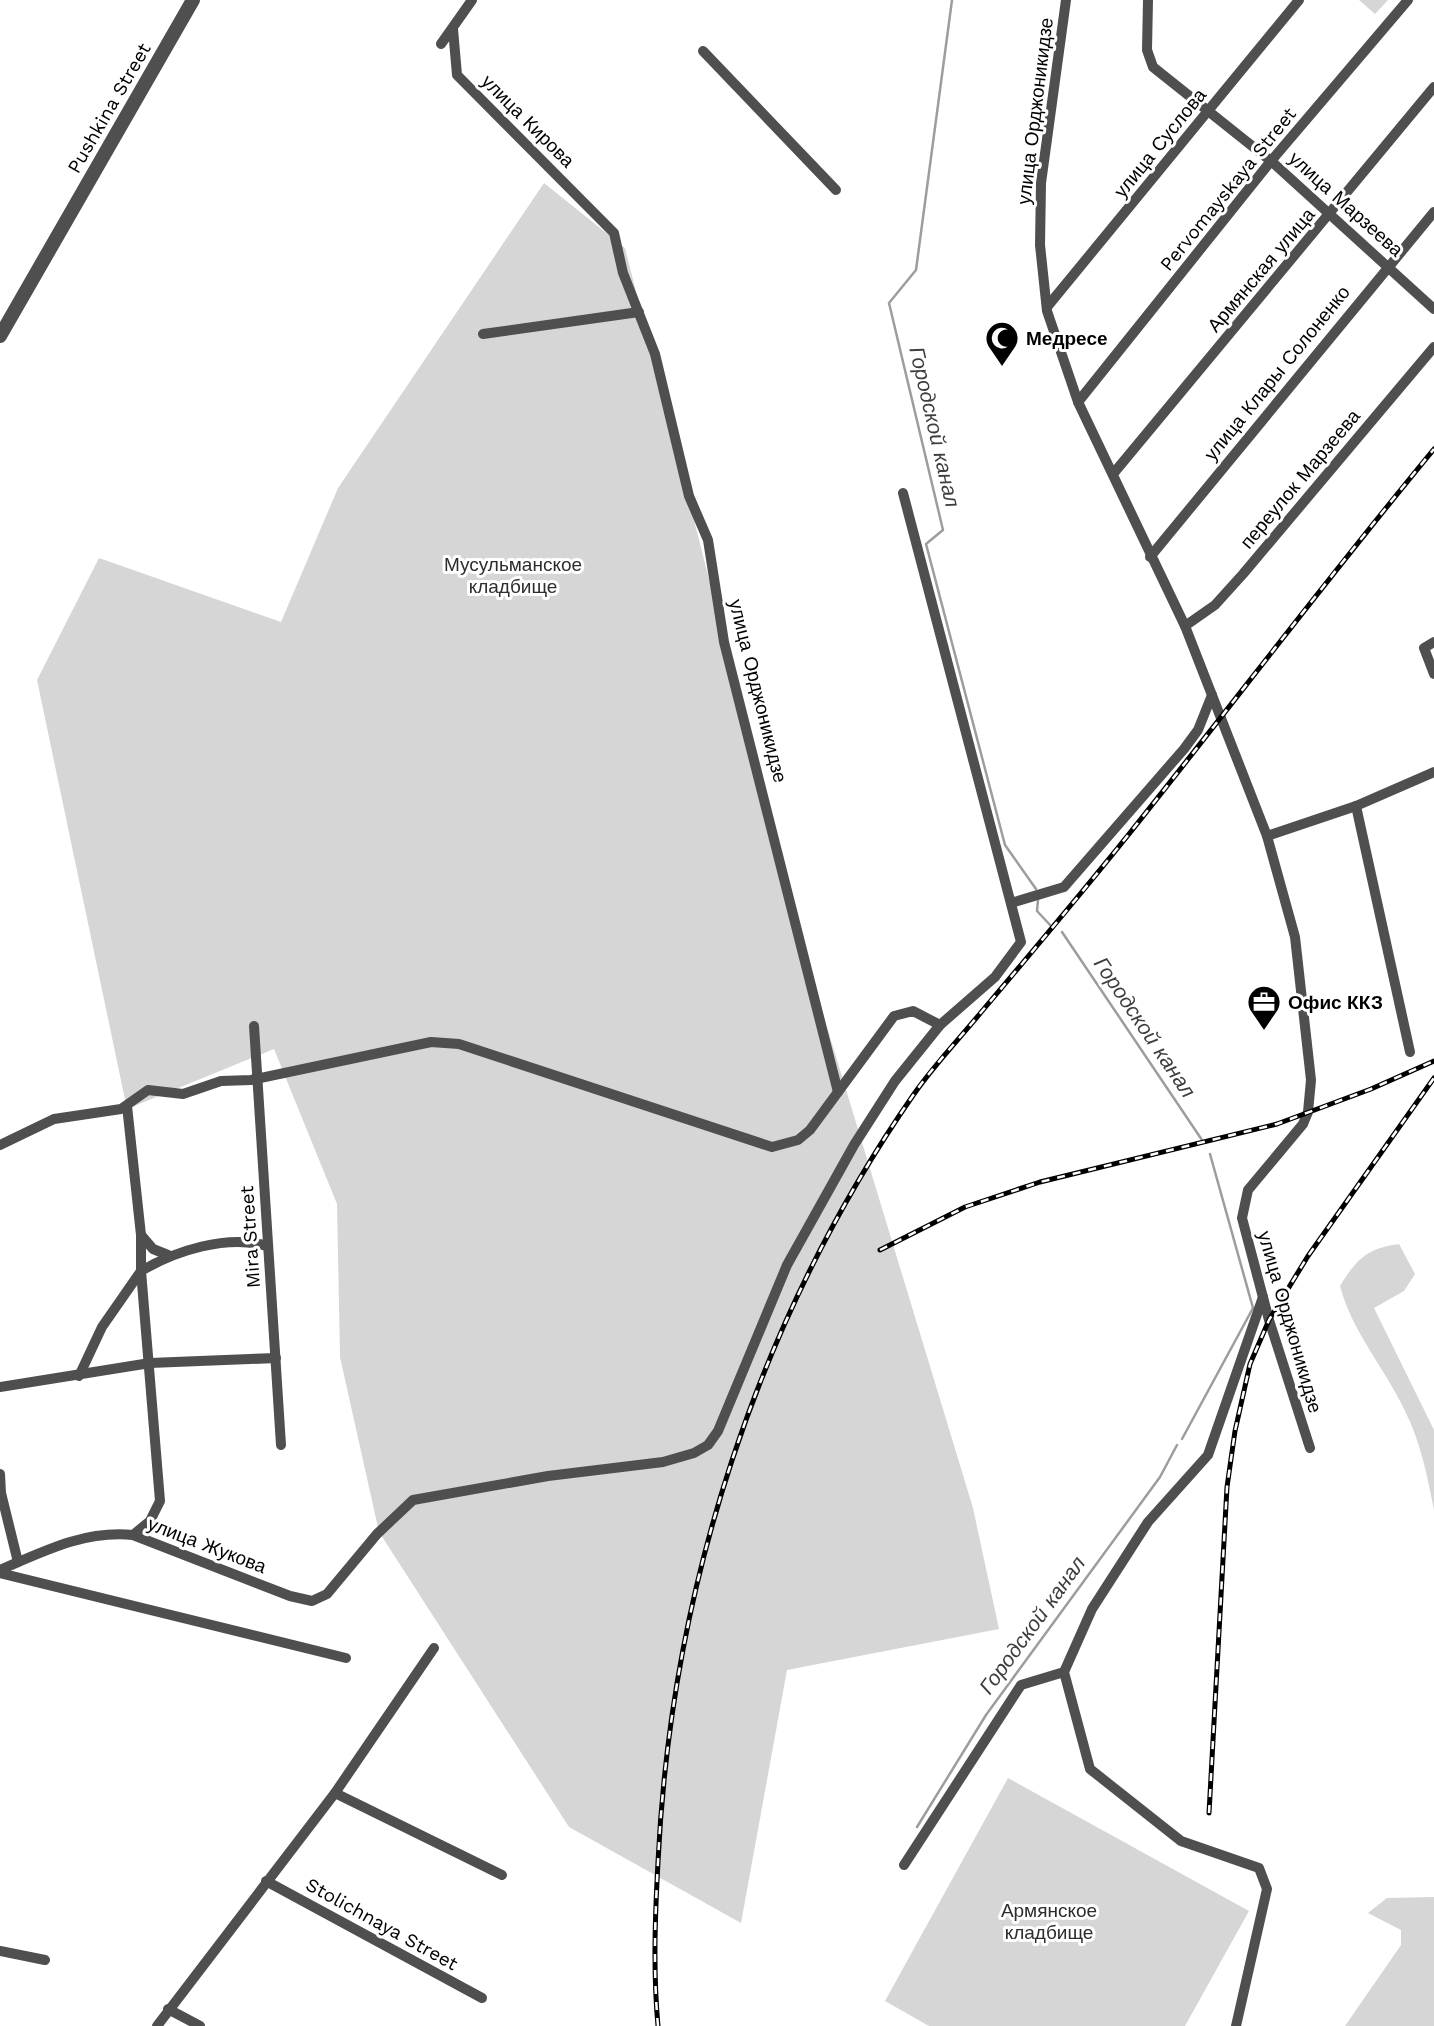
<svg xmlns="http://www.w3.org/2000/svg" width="1434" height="2026" viewBox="0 0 1434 2026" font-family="'Work Sans',sans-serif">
<rect width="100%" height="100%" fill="#fff"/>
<g fill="#d6d6d6">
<polygon points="1359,0 1388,0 1375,14"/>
<polygon points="544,183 625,248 800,938 973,1508 999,1629 787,1670 741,1923 569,1827 379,1532 340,1357 337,1204 274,1049 127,1109 37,680 99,558 281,622 338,488"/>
<path d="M1399 1244 1415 1274 1404 1291 1374 1308 1434 1430V1510C1427 1475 1421 1443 1405 1411 1385 1368 1352 1332 1340 1286 1356 1260 1367 1248 1399 1244Z"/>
<polygon points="1008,1778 1249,1911 1185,2026 929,2026 885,2001"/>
<polygon points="1434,1897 1434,2026 1345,2026 1401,1945 1401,1930 1368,1913 1387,1898"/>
</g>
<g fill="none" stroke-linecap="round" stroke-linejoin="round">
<g stroke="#9d9d9d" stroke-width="2.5">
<polyline points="952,0 916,270 889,303 943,530 926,544 1005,845 1036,889"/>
<polyline points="1038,900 1037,911 1051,926"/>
<polyline points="1062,932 1202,1140"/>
<polyline points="1182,1439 1253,1308 1210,1154"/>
<polyline points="917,1827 986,1715 1160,1477 1177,1445"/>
</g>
<g stroke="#4f4f4f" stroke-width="10">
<polyline points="1066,0 1041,183 1040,245 1047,311 1078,402 1185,626 1267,836 1295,937 1311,1080 1308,1112 1303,1124 1248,1190 1242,1218 1269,1320 1310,1448"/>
<polyline points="1148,0 1147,50 1153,67 1271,161 1434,309"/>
<polyline points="453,29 457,75 614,233 623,273 655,354 689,496 708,540 724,642 838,1092"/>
<polyline points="441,44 472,0"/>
<polyline points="703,51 836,190"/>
<polyline points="1047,307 1299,0"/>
<polyline points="483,334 639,312"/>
<polyline points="1078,402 1271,161 1408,0"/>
<polyline points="1113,474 1434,87"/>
<polyline points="1150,557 1434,212"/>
<polyline points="1185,626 1215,605 1243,574 1434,347"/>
<polyline points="1434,642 1424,648 1434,674"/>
<polyline points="1356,806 1410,1052"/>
<polyline points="1267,836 1356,806 1434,772"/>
<polyline points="1011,903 1064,887 1184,749 1198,730 1212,695"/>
<polyline points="254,1026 281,1445"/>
<polyline points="0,1145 54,1119 121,1109 148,1090 183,1094 221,1081 251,1080 431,1042 459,1044 772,1147 798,1140 810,1130 894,1016 913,1011 940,1025"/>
<polyline points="141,1235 153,1249 168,1255"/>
<polyline points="79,1376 102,1327 141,1271 141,1235 127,1106"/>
<polyline points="0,1387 150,1363 276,1358"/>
<polyline points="0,1474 1,1493 18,1562"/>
<path d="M133 1535 150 1521 160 1501 141 1271C175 1251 227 1234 267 1246"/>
<path d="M0 1570C44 1551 85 1530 133 1535L290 1596 312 1601 327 1594 377 1534 413 1500 548 1476 663 1462 694 1453 708 1445 718 1431 787 1265 854 1145 895 1081 940 1025 995 977 1021 942 903 493"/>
<polyline points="0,1573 346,1658"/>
<polyline points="335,1793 502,1875"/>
<polyline points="904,1865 1021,1685 1064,1672"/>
<polyline points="266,1881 482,1998"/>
<polyline points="0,1951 45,1960"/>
<polyline points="168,2009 200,2026"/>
<polyline points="157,2026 335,1793 434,1648"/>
<polyline points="1236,2026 1267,1889 1259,1868 1181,1841 1090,1769 1064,1672 1092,1609 1148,1522 1208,1455 1263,1297"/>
</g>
<polyline stroke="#4f4f4f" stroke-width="14" points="0,336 193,0"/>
<defs>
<g id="rail">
<polyline points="880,1250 965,1207 1040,1182 1277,1124 1371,1089 1434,1061"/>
<polyline points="1209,1813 1227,1487 1235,1431 1250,1364 1269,1320 1308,1256 1434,1078"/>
<path d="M658 2026C653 1971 655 1917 658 1862 671 1589 757 1320 914 1094 934 1065 960 1038 983 1010 1032 952 1081 894 1129 834 1231 706 1330 575 1434 449"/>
</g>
</defs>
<use href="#rail" stroke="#000" stroke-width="5"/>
<use href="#rail" stroke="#fff" stroke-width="2.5" stroke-dasharray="8" stroke-linecap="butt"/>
</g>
<defs>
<symbol id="mosque-pin" viewBox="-11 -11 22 30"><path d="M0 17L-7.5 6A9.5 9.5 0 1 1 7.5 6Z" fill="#000" stroke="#fff"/><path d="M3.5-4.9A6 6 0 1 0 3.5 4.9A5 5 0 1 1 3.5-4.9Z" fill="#fff"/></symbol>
<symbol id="office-pin" viewBox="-11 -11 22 30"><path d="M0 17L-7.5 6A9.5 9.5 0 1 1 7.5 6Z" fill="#000" stroke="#fff"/><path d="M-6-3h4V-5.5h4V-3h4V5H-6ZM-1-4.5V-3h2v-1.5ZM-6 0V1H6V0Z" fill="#fff"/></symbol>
</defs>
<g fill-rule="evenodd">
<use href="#mosque-pin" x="983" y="319" width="38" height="52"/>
<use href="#office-pin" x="1245" y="983" width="38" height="52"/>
</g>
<g text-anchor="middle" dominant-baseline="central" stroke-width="6" stroke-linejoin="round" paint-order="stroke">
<g font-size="19" fill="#000" stroke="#fff">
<text transform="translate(109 108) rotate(-60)">Pushkina Street</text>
<text transform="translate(1035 111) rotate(-83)">улица Орджоникидзе</text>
<text transform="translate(528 121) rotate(45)">улица Кирова</text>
<text transform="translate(1160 143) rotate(-51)">улица Суслова</text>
<text transform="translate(1228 189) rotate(-51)">Pervomayskaya Street</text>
<text transform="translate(1346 204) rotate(42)">улица Марзеева</text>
<text transform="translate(1261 270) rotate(-50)">Армянская улица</text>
<text transform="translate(1277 373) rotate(-51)">улица Клары Солоненко</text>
<text transform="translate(1300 479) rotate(-50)">переулок Марзеева</text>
<text transform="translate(758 691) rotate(76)">улица Орджоникидзе</text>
<text transform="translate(250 1237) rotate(-94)">Mira Street</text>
<text transform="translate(1290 1322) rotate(74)">улица Орджоникидзе</text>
<text transform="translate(207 1545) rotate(21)">улица Жукова</text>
<text transform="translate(382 1924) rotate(29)">Stolichnaya Street</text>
</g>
<g font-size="19" font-weight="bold" fill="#000" stroke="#fff" text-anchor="start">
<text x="1026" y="338">Медресе</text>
<text x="1288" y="1002">Офис ККЗ</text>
</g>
<g font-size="19" fill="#2d2d2d" stroke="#fff">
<text x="513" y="564">Мусульманское<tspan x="513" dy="22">кладбище</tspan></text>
<text x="1049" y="1910">Армянское<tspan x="1049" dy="22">кладбище</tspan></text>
</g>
<g font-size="21" font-style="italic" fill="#3e3e3e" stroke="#fff">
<text transform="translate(935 427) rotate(77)">Городской канал</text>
<text transform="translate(1145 1027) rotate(56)">Городской канал</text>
<text transform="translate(1032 1625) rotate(-54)">Городской канал</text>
</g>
</g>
</svg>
